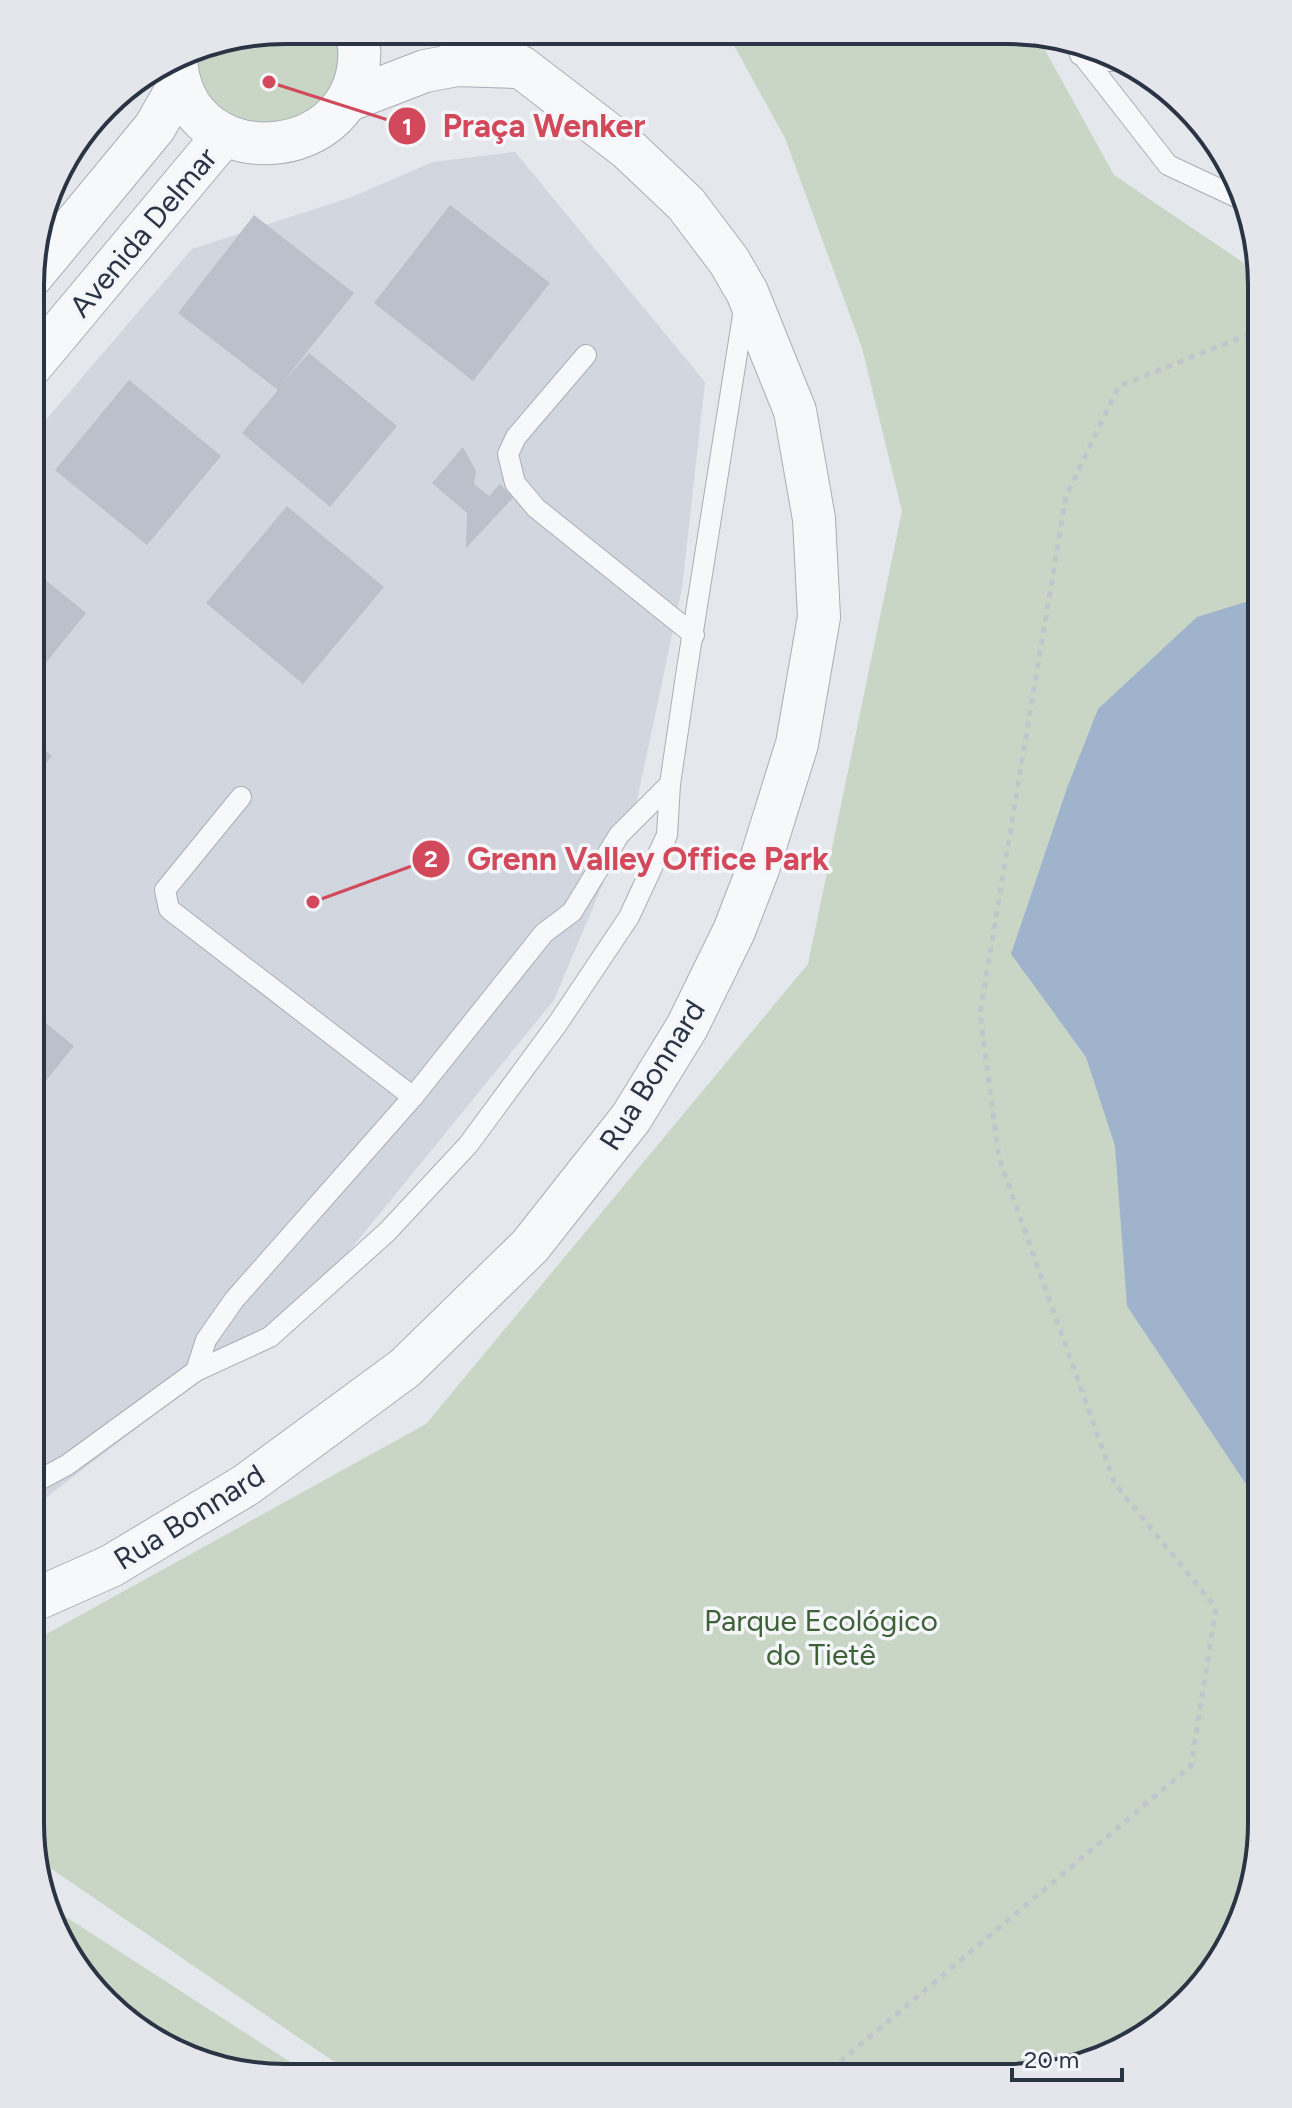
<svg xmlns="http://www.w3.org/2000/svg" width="1292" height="2108" viewBox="0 0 1292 2108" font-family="Figtree,sans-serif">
<rect width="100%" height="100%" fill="#e4e7ec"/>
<polygon fill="#d2d6de" points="515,152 705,382 682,588 636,805 554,1000 319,1288 30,1510 32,436 192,249 352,197 433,162"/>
<g fill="#c9d6c5">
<polygon points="285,30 343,30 332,97 291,127 239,124 201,89 192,48"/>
<polygon points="726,31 1035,32 1114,175 1260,274 1261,1840 1243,1920 1210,1978 1104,2059 1008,2078 355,2076 37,1859 30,1823 30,1643 426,1424 808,964 902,511 862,348 785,138"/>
<polygon points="1156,80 1163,83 1232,174 1222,172"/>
<polygon points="46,1904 312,2076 252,2076 130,2026 49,1920"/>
</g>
<polygon fill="#9fb4cc" points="1262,597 1262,1508 1127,1306 1115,1146 1086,1057 1011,954 1067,788 1098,709 1197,617"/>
<g fill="#bbc0ca">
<polygon points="450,205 550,283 473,381 374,303"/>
<polygon points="254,215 354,293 283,382 309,353 397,426 330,507 242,433 278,390 178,313"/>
<polygon points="129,380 221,456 147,545 55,470"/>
<polygon points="463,447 476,471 474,484 489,496 500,484 513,498 466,548 467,513 432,483"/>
<polygon points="287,506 384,587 303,684 206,603"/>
<polygon points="32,569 86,613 32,680"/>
<polygon points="31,739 52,756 31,781"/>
<polygon points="31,1011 74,1046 31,1099"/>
</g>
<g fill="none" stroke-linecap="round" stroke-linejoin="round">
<defs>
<g id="lane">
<polyline points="1076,47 1168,165 1245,201"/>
<polyline points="1080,55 1110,61"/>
<polyline points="586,355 516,437 508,454 515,483 536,508 694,635"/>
<polyline points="241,797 165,890 169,909 413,1097"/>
<polyline points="196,1371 206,1340 234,1300 413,1097 544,933 572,912 619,835 670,784"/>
<polyline points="30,1485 67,1465 196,1371 270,1337 387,1232 468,1145 558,1023 629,917 667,835 670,784 687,669 744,309"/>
</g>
<g id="street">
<path d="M176 57C181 186 383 165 357 30"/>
<polyline points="347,101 425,71 457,65 516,67"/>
<polyline points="32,276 155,127 180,83"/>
<polyline points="32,365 224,135"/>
<polyline points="30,1602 111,1566 246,1485 405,1368 530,1246 631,1118 687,1027 734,931 758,869 797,744 819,617 814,519 795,411 747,292 729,261 686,204 628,149 521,67 454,31"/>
</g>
</defs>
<use href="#lane" stroke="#a9aeb7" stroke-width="22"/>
<use href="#street" stroke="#a9aeb7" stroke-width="44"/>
<polyline stroke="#c2c5cb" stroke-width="5" stroke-dasharray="6 6" stroke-linecap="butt" points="822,2077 1191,1766 1216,1608 1115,1484 999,1158 980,1014 1066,496 1119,386 1262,329"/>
<use href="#lane" stroke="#f7f8fa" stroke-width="20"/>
<use href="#street" stroke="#f7f8fa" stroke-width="42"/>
</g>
<g text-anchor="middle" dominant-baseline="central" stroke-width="7" stroke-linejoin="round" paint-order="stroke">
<g font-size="30" fill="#2b3445" stroke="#f4f6f9">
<text transform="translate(143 232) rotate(-50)">Avenida Delmar</text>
<text transform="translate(652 1075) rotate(-58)">Rua Bonnard</text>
<text transform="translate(189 1517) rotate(-32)">Rua Bonnard</text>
</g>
<g font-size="30" fill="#3f6138" stroke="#f4f6f9">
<text x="821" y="1620">Parque Ecológico<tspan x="821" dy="34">do Tietê</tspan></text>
</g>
</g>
<path d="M0 0H1292V2108H0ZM285 44H1007A241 241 0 0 1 1248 285V1823A241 241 0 0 1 1007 2064H285A241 241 0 0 1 44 1823V285A241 241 0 0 1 285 44Z" fill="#e4e6eb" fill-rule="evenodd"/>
<path fill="none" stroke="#2b3445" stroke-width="4" d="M285 44H1007A241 241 0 0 1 1248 285V1823A241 241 0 0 1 1007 2064H285A241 241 0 0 1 44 1823V285A241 241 0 0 1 285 44Z"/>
<path fill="none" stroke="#d1495b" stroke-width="3" d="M269 82L407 126M313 902L431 859"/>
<g fill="#d1495b" stroke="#f4f6f9" stroke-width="3">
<circle cx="269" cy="82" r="8"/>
<circle cx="313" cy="902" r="8"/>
<circle cx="407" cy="126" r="20"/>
<circle cx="431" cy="859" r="20"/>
</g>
<g font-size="24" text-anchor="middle" font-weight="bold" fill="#fff">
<text x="407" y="135">1</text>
<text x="431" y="867">2</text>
</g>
<g font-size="32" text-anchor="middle" font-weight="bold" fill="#d1495b" stroke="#f4f6f9" stroke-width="7" stroke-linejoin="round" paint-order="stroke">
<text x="544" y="137">Praça Wenker</text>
<text x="648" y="870">Grenn Valley Office Park</text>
</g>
<path d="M1012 2068v12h110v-12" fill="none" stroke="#2b3445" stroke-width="4"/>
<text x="1024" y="2068" font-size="24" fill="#2b3445" stroke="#f4f6f9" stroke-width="6" paint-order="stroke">20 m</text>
</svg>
